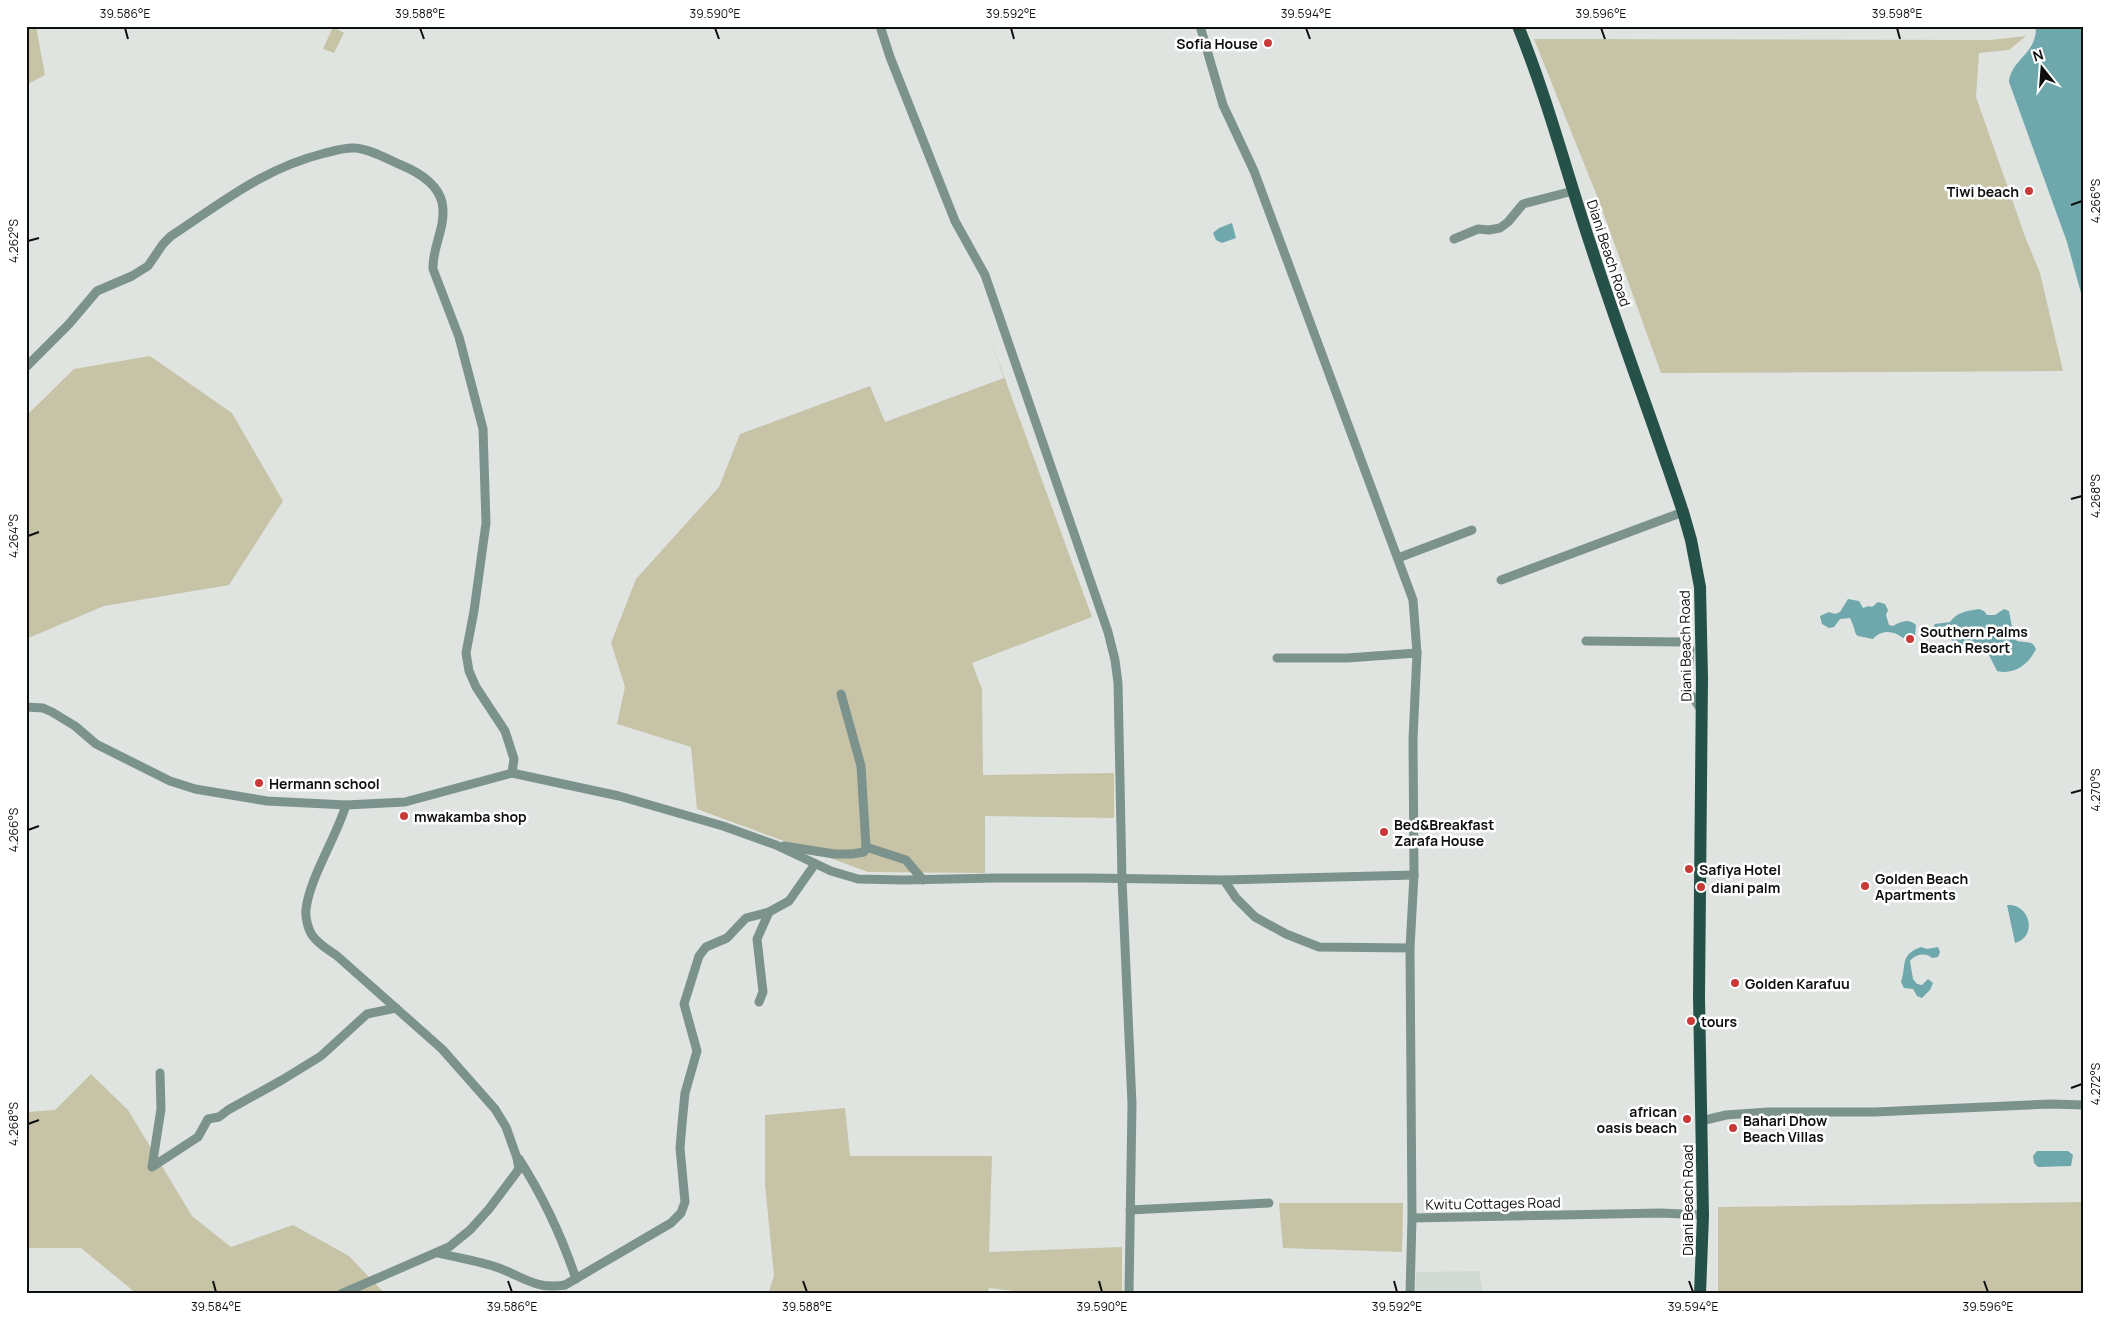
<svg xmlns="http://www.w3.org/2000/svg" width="2110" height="1320" viewBox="0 0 2110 1320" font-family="Manrope,sans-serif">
<rect width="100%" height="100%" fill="#e0e4e1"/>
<polygon fill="#d0dad2" points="1479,1271 1483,1294 1415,1294 1416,1272"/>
<g fill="#c7c3a7">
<polygon points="26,26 36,26 45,75 26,85"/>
<polygon points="333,27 344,33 334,53 323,49"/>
<polygon points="2026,36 2009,50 1979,53 1976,97 2026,239 2040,273 2063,371 1661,373 1599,201 1534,39 1989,40"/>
<polygon points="989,335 1092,617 972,663 982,689 983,775 1114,773 1114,818 985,816 985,873 868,872 697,809 691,747 617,724 625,687 611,643 636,579 719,487 740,434 870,386 885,422 1004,378"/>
<polygon points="150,356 232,413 283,501 229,585 104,606 26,639 26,416 74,369"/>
<polygon points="91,1074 128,1110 192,1216 231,1247 293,1225 349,1256 385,1294 137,1294 81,1248 26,1248 26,1112 55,1110"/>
<polygon points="845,1108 850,1156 992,1156 989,1252 1122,1247 1122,1294 1038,1294 989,1288 988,1294 768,1294 774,1276 765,1184 765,1115"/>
<polygon points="2084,1202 2084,1294 1718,1294 1718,1207"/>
<polygon points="1279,1203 1403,1203 1402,1252 1283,1248"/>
</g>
<g fill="#6ea8ad">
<path d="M2036 26H2084V304L2067 242 2009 82C2011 59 2037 55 2036 26Z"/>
<polygon points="1232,223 1236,238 1222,243 1216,240 1213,233 1219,228"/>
<path d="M1848 599 1859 601 1863 608 1869 606 1872 607 1878 602 1885 604 1888 610 1886 615 1889 625 1893 626C1901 621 1909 618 1916 625L1915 636 1903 638C1894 631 1882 629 1873 639 1849 634 1860 639 1850 618L1840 619 1834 627 1829 628 1822 624 1820 616 1829 612 1835 614 1840 612Z"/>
<path d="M1979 609 1984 611 1987 615H1995L2004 609 2009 611 2014 637 2017 641C2027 643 2032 640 2036 649 2028 665 2014 675 1997 671L1989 655 1983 651 1973 654 1963 644 1958 645 1943 633 1933 634 1931 629 1935 624 1950 622C1957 612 1967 611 1979 609Z"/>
<path d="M2007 905C2030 903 2038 937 2015 943Z"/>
<path d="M1921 947 1927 949 1938 947 1940 952 1938 957 1932 958C1926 952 1915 954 1910 961L1913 979 1917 984 1922 985 1928 979 1933 983 1930 990 1922 998 1917 996 1913 989 1904 988 1901 982C1907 965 1899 955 1921 947Z"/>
<polygon points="2037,1151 2068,1151 2073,1155 2071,1166 2038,1167 2034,1163 2033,1156"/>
</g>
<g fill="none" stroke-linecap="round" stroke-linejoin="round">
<g stroke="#7c938d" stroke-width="9">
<polyline points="880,26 890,57 955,221 985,275 1108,632 1115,660 1118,683 1122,879 1132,1104 1129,1294"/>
<polyline points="1200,26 1223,105 1254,171 1413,600 1417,653 1413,739 1414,875 1410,948"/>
<polyline points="1454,239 1478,229 1489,230 1500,228 1508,222 1523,204 1573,191"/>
<path d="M26 367 69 324 97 291 132 276 148 266 163 244 171 236C223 202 262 169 325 153 334 151 345 147 355 148 370 149 387 159 401 165 418 172 437 183 442 202 447 227 432 246 433 269L459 337 483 429 486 523 474 611 466 653 469 671 476 687 505 731 514 759 512 773"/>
<polyline points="1398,558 1472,530"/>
<polyline points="1501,580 1683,512"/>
<polyline points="1586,641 1684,642 1690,649 1687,689 1702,711"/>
<polyline points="1277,658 1347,658 1417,653"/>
<polyline points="26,707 43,708 52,712 75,726 96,744 170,781 195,789 267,801 346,805 405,802 512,773 619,796 723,826 776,845 831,871 858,879 904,880 996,878 1088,878 1224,880 1236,898 1255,917 1286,934 1319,947 1410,948 1412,1218 1661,1213 1703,1215"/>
<polyline points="784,846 834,854 852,854 864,852 866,847 861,766 841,694"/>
<polyline points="866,847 906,860 923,880"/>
<polyline points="1224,880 1414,875"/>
<polyline points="759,1002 763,992 757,939 769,912"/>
<polyline points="160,1073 161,1109 152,1167 198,1137 208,1119 219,1117 228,1110 282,1080 321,1056 367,1014 396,1008"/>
<polyline points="1701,1121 1726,1115 1768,1112 1875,1112 2050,1104 2084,1105"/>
<path d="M519 1159C542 1195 562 1237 576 1279"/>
<polyline points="1130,1210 1269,1203"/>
<path d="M438 1253C458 1258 479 1261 499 1268 523 1277 537 1290 565 1285L671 1223 681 1213 685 1202 680 1148 682 1124 685 1093 697 1051 684 1004 699 956 706 947 727 938 746 918 769 912 789 901 815 864"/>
<path d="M341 1294 449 1247 470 1230 489 1209 519 1169 517 1158 506 1127 495 1109 442 1049 336 955C327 949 318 944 312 935 308 929 305 917 306 909 310 877 336 838 346 805"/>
<polyline points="1410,1294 1412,1218"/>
</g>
<path stroke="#255148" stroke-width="12" d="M1518 26C1547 97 1566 171 1590 243 1619 333 1653 422 1683 512L1691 540 1700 587 1702 678 1699 997 1703 1215 1700 1294"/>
</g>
<path fill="none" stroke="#0e0f0f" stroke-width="2" d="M125 28 128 39M420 28 424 39M715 28 719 39M1011 28 1014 39M1306 28 1310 39M1601 28 1605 39M1897 28 1900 39M2071 205 2082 201M28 241 39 238M2071 499 2082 496M28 536 39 532M2071 793 2082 790M28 830 39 826M2071 1088 2082 1084M28 1124 39 1120M213 1281 216 1292M508 1281 512 1292M803 1281 807 1292M1099 1281 1102 1292M1394 1281 1397 1292M1689 1281 1693 1292M1984 1281 1988 1292"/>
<g fill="#c83937" stroke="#fff" stroke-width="2">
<circle cx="1268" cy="43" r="5"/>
<circle cx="2029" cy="191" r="5"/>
<circle cx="1910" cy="639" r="5"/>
<circle cx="259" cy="783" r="5"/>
<circle cx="404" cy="816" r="5"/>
<circle cx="1384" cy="832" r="5"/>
<circle cx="1689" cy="869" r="5"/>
<circle cx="1865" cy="886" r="5"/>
<circle cx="1701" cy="887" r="5"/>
<circle cx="1735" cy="983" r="5"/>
<circle cx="1691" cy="1021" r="5"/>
<circle cx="1687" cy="1119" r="5"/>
<circle cx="1733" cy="1128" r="5"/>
</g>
<g text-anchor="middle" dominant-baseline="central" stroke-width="5" stroke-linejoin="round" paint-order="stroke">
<g font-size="14" font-weight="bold" fill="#0e0f0f" stroke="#fff" text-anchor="start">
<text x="1258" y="43" text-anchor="end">Sofia House</text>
<text x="2019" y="191" text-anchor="end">Tiwi beach</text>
<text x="1920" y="631">Southern Palms<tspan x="1920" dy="16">Beach Resort</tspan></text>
<text x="269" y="783">Hermann school</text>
<text x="414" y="816">mwakamba shop</text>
<text x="1394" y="824">Bed&amp;Breakfast<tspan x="1394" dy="16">Zarafa House</tspan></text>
<text x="1699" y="869">Safiya Hotel</text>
<text x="1875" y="878">Golden Beach<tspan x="1875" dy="16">Apartments</tspan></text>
<text x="1711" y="887">diani palm</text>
<text x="1745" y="983">Golden Karafuu</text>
<text x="1701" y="1021">tours</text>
<text x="1677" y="1111" text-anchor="end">african<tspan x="1677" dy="16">oasis beach</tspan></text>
<text x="1743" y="1120">Bahari Dhow<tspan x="1743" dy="16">Beach Villas</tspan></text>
</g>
<g font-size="14" fill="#0e0f0f" stroke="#fff">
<text transform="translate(1609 253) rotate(72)">Diani Beach Road</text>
<text transform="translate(1685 646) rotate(-91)">Diani Beach Road</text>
<text transform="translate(1687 1200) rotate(-90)">Diani Beach Road</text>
<text transform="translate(1493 1203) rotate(-1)">Kwitu Cottages Road</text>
</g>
</g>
<rect width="2110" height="1320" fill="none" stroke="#ffffff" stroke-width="55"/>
<g transform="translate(2042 68) rotate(343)" stroke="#ffffff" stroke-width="4" paint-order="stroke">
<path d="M0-4L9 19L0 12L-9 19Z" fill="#0e0f0f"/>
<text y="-8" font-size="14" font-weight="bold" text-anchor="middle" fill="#0e0f0f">N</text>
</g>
<rect x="28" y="28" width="2054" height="1264" fill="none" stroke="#0e0f0f" stroke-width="2"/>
<g font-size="12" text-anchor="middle" fill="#0e0f0f">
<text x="125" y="18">39.586°E</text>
<text x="420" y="18">39.588°E</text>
<text x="715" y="18">39.590°E</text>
<text x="1011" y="18">39.592°E</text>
<text x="1306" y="18">39.594°E</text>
<text x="1601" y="18">39.596°E</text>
<text x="1897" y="18">39.598°E</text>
<text transform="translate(2096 201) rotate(-90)" y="4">4.266°S</text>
<text transform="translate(14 241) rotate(-90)" y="4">4.262°S</text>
<text transform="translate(2096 496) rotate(-90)" y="4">4.268°S</text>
<text transform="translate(14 536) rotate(-90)" y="4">4.264°S</text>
<text transform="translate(2096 790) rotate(-90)" y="4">4.270°S</text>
<text transform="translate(14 830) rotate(-90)" y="4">4.266°S</text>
<text transform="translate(2096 1084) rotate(-90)" y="4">4.272°S</text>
<text transform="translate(14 1124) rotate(-90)" y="4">4.268°S</text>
<text x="216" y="1311">39.584°E</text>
<text x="512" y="1311">39.586°E</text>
<text x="807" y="1311">39.588°E</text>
<text x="1102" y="1311">39.590°E</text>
<text x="1397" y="1311">39.592°E</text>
<text x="1693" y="1311">39.594°E</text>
<text x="1988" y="1311">39.596°E</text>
</g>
</svg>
